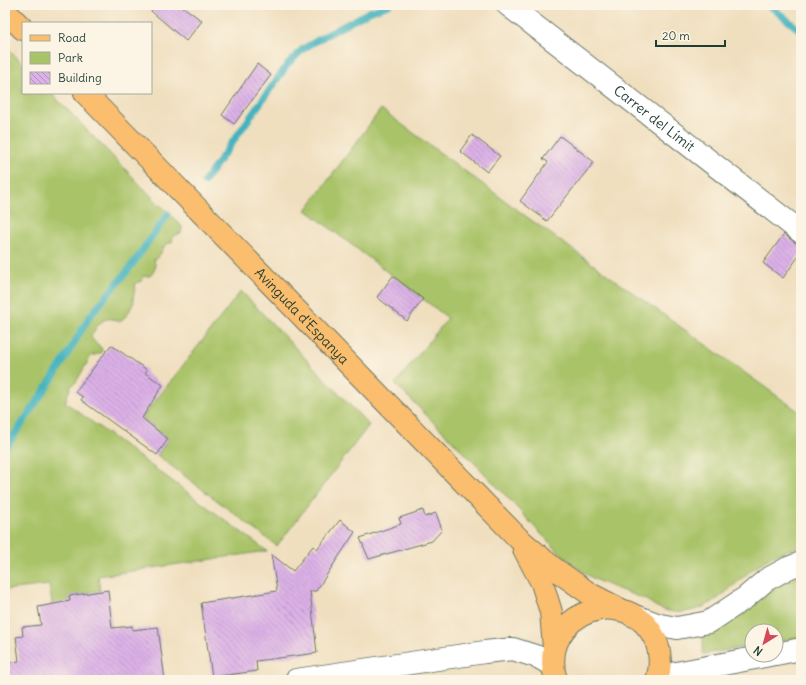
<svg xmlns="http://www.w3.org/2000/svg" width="806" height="685" viewBox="0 0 806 685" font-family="Delius,sans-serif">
<defs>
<pattern id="building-back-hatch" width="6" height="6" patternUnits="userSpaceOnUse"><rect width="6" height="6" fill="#dcb1e7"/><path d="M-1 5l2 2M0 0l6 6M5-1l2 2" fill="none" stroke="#b291bc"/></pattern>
</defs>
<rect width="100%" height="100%" fill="#fcf5e5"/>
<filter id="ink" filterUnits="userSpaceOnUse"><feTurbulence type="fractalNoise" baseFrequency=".025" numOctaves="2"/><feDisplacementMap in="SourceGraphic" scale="8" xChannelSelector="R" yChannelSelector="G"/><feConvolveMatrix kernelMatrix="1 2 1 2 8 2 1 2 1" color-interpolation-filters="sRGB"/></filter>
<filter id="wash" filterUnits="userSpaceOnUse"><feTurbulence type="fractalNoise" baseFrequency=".012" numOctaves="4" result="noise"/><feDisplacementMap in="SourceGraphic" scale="16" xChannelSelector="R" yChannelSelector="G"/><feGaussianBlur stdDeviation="0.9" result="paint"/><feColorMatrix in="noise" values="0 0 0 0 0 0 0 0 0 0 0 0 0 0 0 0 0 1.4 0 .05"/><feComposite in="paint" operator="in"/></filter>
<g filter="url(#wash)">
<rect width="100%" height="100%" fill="#f0dfbf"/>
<g fill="#a9c368" stroke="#64804e">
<path d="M5 45 23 64V93H51L156 201 181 225 182 228 181 233 173 236 172 242 165 245 159 256 154 260C156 267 155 271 150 276H143L142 281 136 283 133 299 134 302 127 315 120 322C105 313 97 324 91 337 93 342 99 344 102 349L101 353 91 356 76 382 71 386 65 402 267 551 98 576 100 591 69 596 71 608 53 610 49 585 5 590Z"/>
<path d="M381 109 527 217 801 413V546C787 550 772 555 760 564 734 581 718 608 684 612 676 613 665 611 657 607 653 605 649 601 644 599 626 591 606 586 589 576 558 556 531 522 506 496 470 457 432 421 395 384L448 318 306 210Z"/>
<polygon points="241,291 369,425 277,546 157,455 168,439 142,418"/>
<polygon points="801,576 801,637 776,642 776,631 752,631 752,646 703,654 703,633 725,626 760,595 772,586"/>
</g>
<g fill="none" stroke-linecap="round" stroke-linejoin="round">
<g stroke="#44b3be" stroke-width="7">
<polyline points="769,5 801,31"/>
<polyline points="204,182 288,64 303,49 323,37 369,12 389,5"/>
<polyline points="5,449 58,370 90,316 129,269 168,214"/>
</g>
</g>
<g id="blocks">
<g fill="url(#building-back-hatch)">
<polygon points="144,5 181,5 202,21 186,41"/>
<polygon points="257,64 271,75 234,124 222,115"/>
<polygon points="472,135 500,156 487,172 460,151"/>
<polygon points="560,136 594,162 547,221 520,201 548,162 543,159"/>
<polygon points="784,234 794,242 801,244 801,253 783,278 763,263"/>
<polygon points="393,276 423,299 407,321 377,297"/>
<polygon points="111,345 147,370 145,373 163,385 142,418 168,439 157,455 81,400 83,397 75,392"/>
<polygon points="423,510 425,517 436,513 442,530 432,541 369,559 360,538 401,524 399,518"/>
<polygon points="340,520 355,532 316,591 310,591 317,653 256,661 257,671 212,677 201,603 277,591 271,554 293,571 313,546 317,549"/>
<polygon points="108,590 112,628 132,626 132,630 158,627 165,680 5,680 5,663 19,661 16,637 23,636 22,627 41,625 38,607 70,601 69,596"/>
</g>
</g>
</g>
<g filter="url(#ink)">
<use href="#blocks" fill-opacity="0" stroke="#687665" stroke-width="1"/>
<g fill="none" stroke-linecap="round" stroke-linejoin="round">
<defs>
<g id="minor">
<path id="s1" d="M508 5 801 232"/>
<polyline points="632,615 660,625 677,628 709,622 745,598 766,580 788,568 801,563"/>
<polyline points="776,654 801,649"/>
<polyline points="296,680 485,652 513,649 538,657 552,665"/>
<polyline points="661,680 676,673 770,655"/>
</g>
<g id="major">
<polyline points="5,11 23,29"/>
<path id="s2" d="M85 93 519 539 552 567 590 594 621 610"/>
<polyline points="524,549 542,583 551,612 554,648"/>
<path d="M556 680C536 612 629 580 656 641 661 654 661 667 657 680"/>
</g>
</defs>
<use href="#minor" stroke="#687665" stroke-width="24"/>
<use href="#major" stroke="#687665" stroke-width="24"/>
<use href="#minor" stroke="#fff" stroke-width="22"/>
<use href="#major" stroke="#fbbd6e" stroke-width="22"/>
</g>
</g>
<g text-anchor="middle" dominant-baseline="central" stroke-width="3.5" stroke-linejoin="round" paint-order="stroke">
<g font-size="14" fill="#1f3d34" stroke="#fcf5e5">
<text stroke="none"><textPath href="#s1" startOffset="185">Carrer del Límit</textPath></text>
<text stroke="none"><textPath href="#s2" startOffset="311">Avinguda d'Espanya</textPath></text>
</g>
</g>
<rect width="806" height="685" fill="none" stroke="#fcf5e5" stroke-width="20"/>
<rect x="22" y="22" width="130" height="72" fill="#fcf5e5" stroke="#a4ab9e"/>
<rect x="30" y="35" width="20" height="6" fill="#fbbd6e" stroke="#a4ab9e"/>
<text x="58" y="42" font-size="12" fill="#1f3d34">Road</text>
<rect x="30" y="52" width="20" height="12" fill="#a9c368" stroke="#a4ab9e"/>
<text x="58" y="62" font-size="12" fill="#1f3d34">Park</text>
<rect x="30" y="72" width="20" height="12" fill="url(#building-back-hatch)" stroke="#a4ab9e"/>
<text x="58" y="82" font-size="12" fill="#1f3d34">Building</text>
<g transform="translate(764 643) rotate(217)"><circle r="19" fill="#fcf5e5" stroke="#a4ab9e"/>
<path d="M0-3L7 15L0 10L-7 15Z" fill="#d1495b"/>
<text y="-6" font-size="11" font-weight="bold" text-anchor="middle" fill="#1f3d34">N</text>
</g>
<path d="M656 40v6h69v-6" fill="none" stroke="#1f3d34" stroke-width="2"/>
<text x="662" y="40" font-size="12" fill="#1f3d34" stroke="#fcf5e5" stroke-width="3" paint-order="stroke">20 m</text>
</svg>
